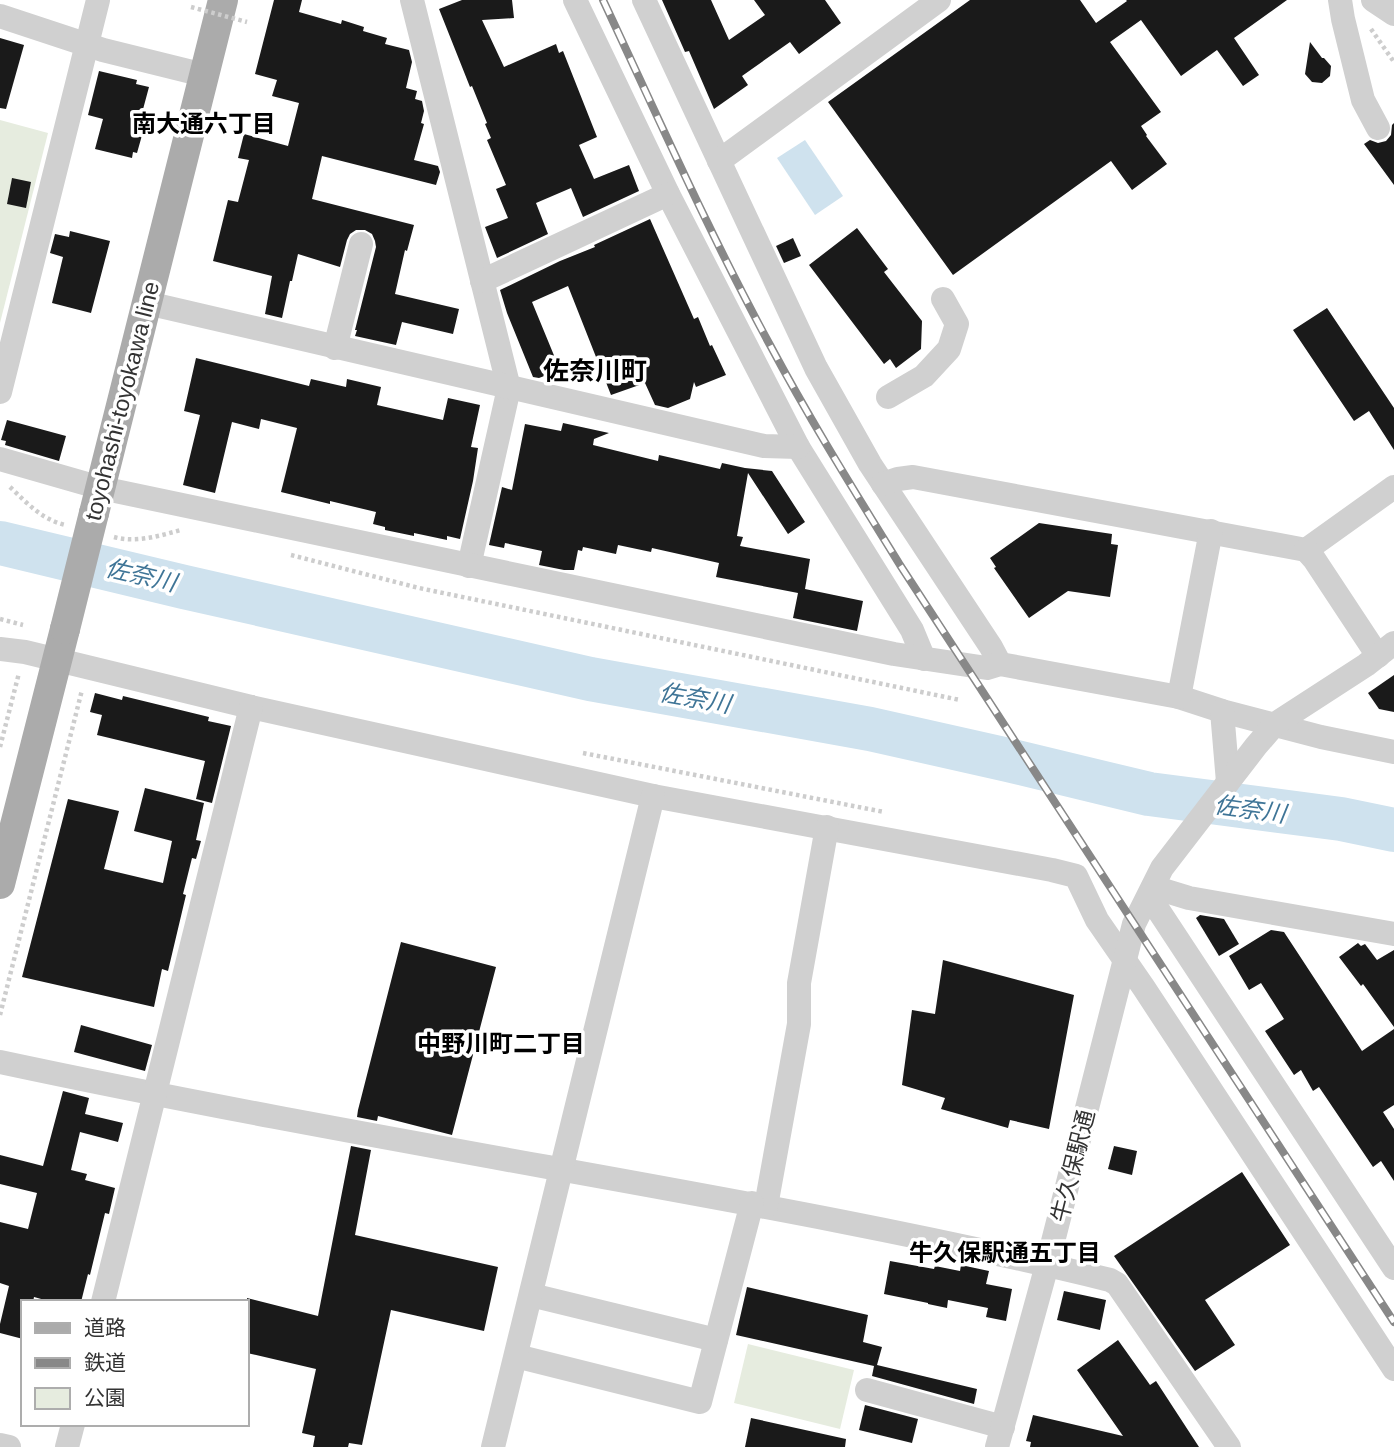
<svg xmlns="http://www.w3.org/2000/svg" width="1394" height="1447" viewBox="0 0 1394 1447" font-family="Helvetica,'Noto Sans JP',sans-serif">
<rect width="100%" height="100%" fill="#fff"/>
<g fill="#e6ecdf">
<polygon points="0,120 48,133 0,323"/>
<polygon points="748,1344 854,1370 840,1429 734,1403"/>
</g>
<polygon fill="#cfe2ee" points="805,140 843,196 815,215 777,158"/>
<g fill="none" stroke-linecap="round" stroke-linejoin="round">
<polyline stroke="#cfe2ee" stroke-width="44" points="0,543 184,587 590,679 870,729 1008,760 1149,794 1341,819 1394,830"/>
</g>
<g fill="#1a1a1a">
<polygon points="274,0 302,0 299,12 341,24 342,20 364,27 363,31 387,38 385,44 409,50 412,62 406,88 417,91 415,99 422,101 424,111 421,123 424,124 414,160 438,166 440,172 436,185 322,156 312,199 414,225 407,251 405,250 395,294 459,309 453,334 402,322 396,345 355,336 357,330 355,330 376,247 375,241 372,234 365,230 356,230 350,234 347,240 340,267 298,254 292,281 290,281 282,318 265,314 272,276 213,261 228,200 238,202 249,160 238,158 244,134 288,146 299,103 272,96 277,80 255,74"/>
<polygon points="462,0 512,0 514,18 482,20 504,67 556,44 559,53 563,51 597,137 579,145 594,179 629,165 639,191 583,217 571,188 536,203 548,234 497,258 485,227 508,218 496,189 506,185 487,140 491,138 485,124 487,123 472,86 470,87 439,9"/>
<polygon points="662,0 711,0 729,40 765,15 754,0 825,0 841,23 799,54 790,42 742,76 748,85 714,109 689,51 685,52"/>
<polygon points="970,0 1080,0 1096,23 1127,1 1126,0 1287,0 1234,38 1259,75 1243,86 1217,50 1181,76 1141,20 1110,42 1161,112 1141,126 1147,135 1146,136 1167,164 1132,190 1111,161 953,275 828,102"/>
<polygon points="0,38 24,45 6,109 0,108"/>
<polygon points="1310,42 1322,58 1324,58 1331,66 1330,76 1322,83 1312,82 1305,74"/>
<polygon points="99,71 137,80 136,84 149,87 142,113 148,114 137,153 133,152 132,158 95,149 103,119 88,115"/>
<polygon points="1394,123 1394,185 1364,144 1370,140 1378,143 1386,141 1391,135 1392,125"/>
<polygon points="12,178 31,182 26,208 7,204"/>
<polygon points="650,219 694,319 698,317 710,346 712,345 726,375 696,387 694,382 690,399 668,408 655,405 645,383 611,395 568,286 532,302 560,370 539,378 533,377 507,313 500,290 560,261 595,247 594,245"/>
<polygon points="857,228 888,269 884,272 922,321 921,349 896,368 890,359 884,364 809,265"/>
<polygon points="70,231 110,241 91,313 52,303 63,257 50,253 55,234 69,237"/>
<polygon points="793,238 801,256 784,263 776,246"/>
<polygon points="1327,308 1394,408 1394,450 1369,411 1354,421 1293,330"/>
<polygon points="196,358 309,386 311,379 346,387 347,379 381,387 377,405 443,420 448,398 480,405 471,447 478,448 473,481 460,539 447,536 447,540 414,533 414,536 385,530 385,527 373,524 376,512 330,501 330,504 281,492 297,428 261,419 259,429 232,422 215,493 183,485 200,415 184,411"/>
<polygon points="7,420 66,436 59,461 5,445 6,441 1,440"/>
<polygon points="563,423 609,433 594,439 593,445 658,461 659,455 720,469 722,463 745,468 772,471 805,522 788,534 748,473 737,536 743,537 740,546 810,559 805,589 863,601 857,631 793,618 798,593 716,577 719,563 652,548 651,552 618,545 616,554 583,547 582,551 578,550 574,570 564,570 539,565 542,551 505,543 504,548 489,545 502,487 512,490 525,424 561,431"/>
<polygon points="1039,523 1112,534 1111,544 1118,545 1110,597 1068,591 1029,618 994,568 996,567 990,558"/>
<polygon points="1394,675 1394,712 1379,709 1368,693"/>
<polygon points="95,693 122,700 123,696 209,717 208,721 231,726 212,803 196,799 205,761 97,735 102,715 90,712"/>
<polygon points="145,788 204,803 196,840 201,841 196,859 192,858 183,894 186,895 168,971 162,969 154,1007 22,977 68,799 119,811 104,869 163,883 172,841 134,831"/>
<polygon points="1200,915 1224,919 1239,944 1219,956 1196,918"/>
<polygon points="1271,930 1284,932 1362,1051 1394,1029 1394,1105 1383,1112 1394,1129 1394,1181 1381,1161 1373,1167 1319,1087 1313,1091 1301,1070 1294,1075 1265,1031 1284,1019 1261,983 1249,990 1229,956"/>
<polygon points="401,942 496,967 452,1135 378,1116 377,1121 357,1117 358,1110"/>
<polygon points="1358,943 1361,946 1365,944 1377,960 1394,950 1394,1027 1363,984 1361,986 1339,957"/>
<polygon points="943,960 1074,995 1049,1129 1010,1120 1008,1128 941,1109 945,1098 902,1085 912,1010 935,1014"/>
<polygon points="81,1025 152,1045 145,1071 74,1052"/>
<polygon points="63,1091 89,1098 85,1114 123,1123 118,1142 80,1132 71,1170 87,1174 85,1180 115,1188 109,1214 105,1213 90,1275 88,1274 81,1302 52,1302 34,1297 33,1302 23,1302 23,1339 0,1333 0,1324 9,1286 0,1283 0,1222 28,1229 37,1193 0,1184 0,1155 43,1166"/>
<polygon points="351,1146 371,1150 355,1235 498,1267 484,1331 391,1310 362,1445 349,1443 348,1447 313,1447 315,1436 302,1433 316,1369 247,1353 247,1298 318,1316"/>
<polygon points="1114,1146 1137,1151 1132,1175 1108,1169"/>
<polygon points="1242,1172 1290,1245 1205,1300 1235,1345 1195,1371 1114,1256"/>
<polygon points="890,1261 934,1269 935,1266 960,1271 961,1265 989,1271 986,1284 1012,1289 1006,1321 986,1317 988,1308 948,1300 947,1308 928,1304 928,1303 884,1294"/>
<polygon points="747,1287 868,1315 863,1342 882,1347 877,1365 977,1389 974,1404 872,1376 874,1366 736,1335"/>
<polygon points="1064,1291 1106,1300 1100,1330 1057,1320"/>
<polygon points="1118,1340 1150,1385 1156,1381 1199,1447 1030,1447 1031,1442 1026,1441 1033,1415 1123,1436 1077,1370"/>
<polygon points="865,1405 918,1419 912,1443 859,1430"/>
<polygon points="751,1418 846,1439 845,1447 745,1447"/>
</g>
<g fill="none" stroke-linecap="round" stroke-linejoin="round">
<g stroke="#cdcdcd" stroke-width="4.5" stroke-dasharray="3.5 3.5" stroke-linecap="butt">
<polyline points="1371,29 1394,62"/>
<path d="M10 487C27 503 41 519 65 525"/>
<path d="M114 537C136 543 159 536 181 530"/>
<polyline points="291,555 419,588 960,700"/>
<polyline points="0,619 23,625"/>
<polyline points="0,747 19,673"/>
<polyline points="583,753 884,812"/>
<polyline points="0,1015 82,690"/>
</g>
<g stroke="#d0d0d0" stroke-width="24">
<polyline points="412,0 509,388 469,566"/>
<polyline points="575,0 668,194 798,447 912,630 924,659"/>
<polyline points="644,0 816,368 870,464 991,647 1000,664"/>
<polyline points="1340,0 1343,19 1363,100 1378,128"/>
<polyline points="1373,0 1394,14"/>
<polyline points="0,16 103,50 204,75"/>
<polyline points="719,161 939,0"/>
<polyline points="482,281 668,194"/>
<polyline points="147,303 764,446 798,447"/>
<polyline points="335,348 361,244"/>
<polyline points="0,392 98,0"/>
<polyline points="888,397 924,376 949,349 957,324 943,299"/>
<polyline points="0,459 101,488 894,654 987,668 1000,664 1179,697 1222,711 1321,737 1394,752"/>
<polyline points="883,484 898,479 913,477 1306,550 1394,487"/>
<polyline points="1306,550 1314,559 1378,656"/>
<polyline points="0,649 25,652 251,707 653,796 1052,870 1076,876 1097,920 1144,988 1394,1369"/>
<polyline points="1179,697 1211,531"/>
<polyline points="1222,711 1228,782"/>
<polyline points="1153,887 1189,898 1394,934"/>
<polyline points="1149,896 1394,1268"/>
<path d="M0 1062C187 1102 376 1136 564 1170 747 1203 930 1236 1110 1280L1117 1284 1229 1447"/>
<polyline points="766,1206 799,1024 799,983 827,827"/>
<polyline points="531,1295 716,1340"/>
<polyline points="103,1302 251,707"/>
<polyline points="516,1356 700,1402 752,1203"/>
<polyline points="867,1390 1003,1427"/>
<polyline points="0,1445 9,1447"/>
<polyline points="67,1447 73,1424"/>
<polyline points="493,1447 653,796"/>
<polyline points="997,1447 1047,1265 1134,924 1162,868 1256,746 1275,724 1366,665 1394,643"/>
</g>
<g stroke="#ababab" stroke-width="30">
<polyline points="94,513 223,0"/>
<polyline points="0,884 65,629"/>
</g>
<defs>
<path id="rail" d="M603 0C657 115 709 233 770 345 810 420 855 492 900 565L1394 1322"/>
</defs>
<use href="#rail" stroke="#888" stroke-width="8"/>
<use href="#rail" stroke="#fff" stroke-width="5" stroke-dasharray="16" stroke-linecap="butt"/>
<polyline stroke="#cdcdcd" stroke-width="4.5" stroke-dasharray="3.5 3.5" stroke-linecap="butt" points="191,7 247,22"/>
<polyline stroke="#ababab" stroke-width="30" points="65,629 94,513"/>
</g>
<g text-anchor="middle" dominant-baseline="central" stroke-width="7" stroke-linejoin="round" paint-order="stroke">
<g font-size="23" fill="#333" stroke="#fff">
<text transform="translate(122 401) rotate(-76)">toyohashi-toyokawa line</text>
<text transform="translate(1073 1166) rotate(-76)">牛久保駅通</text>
</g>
<g font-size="24" font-weight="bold" fill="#000" stroke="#fff">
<text x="204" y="123">南大通六丁目</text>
<text x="501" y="1043">中野川町二丁目</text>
<text x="1005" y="1252">牛久保駅通五丁目</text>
</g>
<g font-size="24" font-style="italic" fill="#3f7597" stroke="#fff">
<text transform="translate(141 575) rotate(13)">佐奈川</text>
<text transform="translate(695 698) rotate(10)">佐奈川</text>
<text transform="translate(1250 809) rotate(8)">佐奈川</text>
</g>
<g font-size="26" font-weight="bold" fill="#000" stroke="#fff">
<text x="595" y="371">佐奈川町</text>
</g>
</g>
<rect x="21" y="1300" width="228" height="126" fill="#ffffff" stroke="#adadad" stroke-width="2"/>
<rect x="35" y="1323" width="35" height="10" fill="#ababab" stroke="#adadad" stroke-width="2"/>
<text x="84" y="1335" font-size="21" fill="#333333">道路</text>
<rect x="35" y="1358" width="35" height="10" fill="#888888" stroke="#adadad" stroke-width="2"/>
<text x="84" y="1370" font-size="21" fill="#333333">鉄道</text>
<rect x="35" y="1388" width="35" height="21" fill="#e6ecdf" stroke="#adadad" stroke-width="2"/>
<text x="84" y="1405" font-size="21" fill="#333333">公園</text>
</svg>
